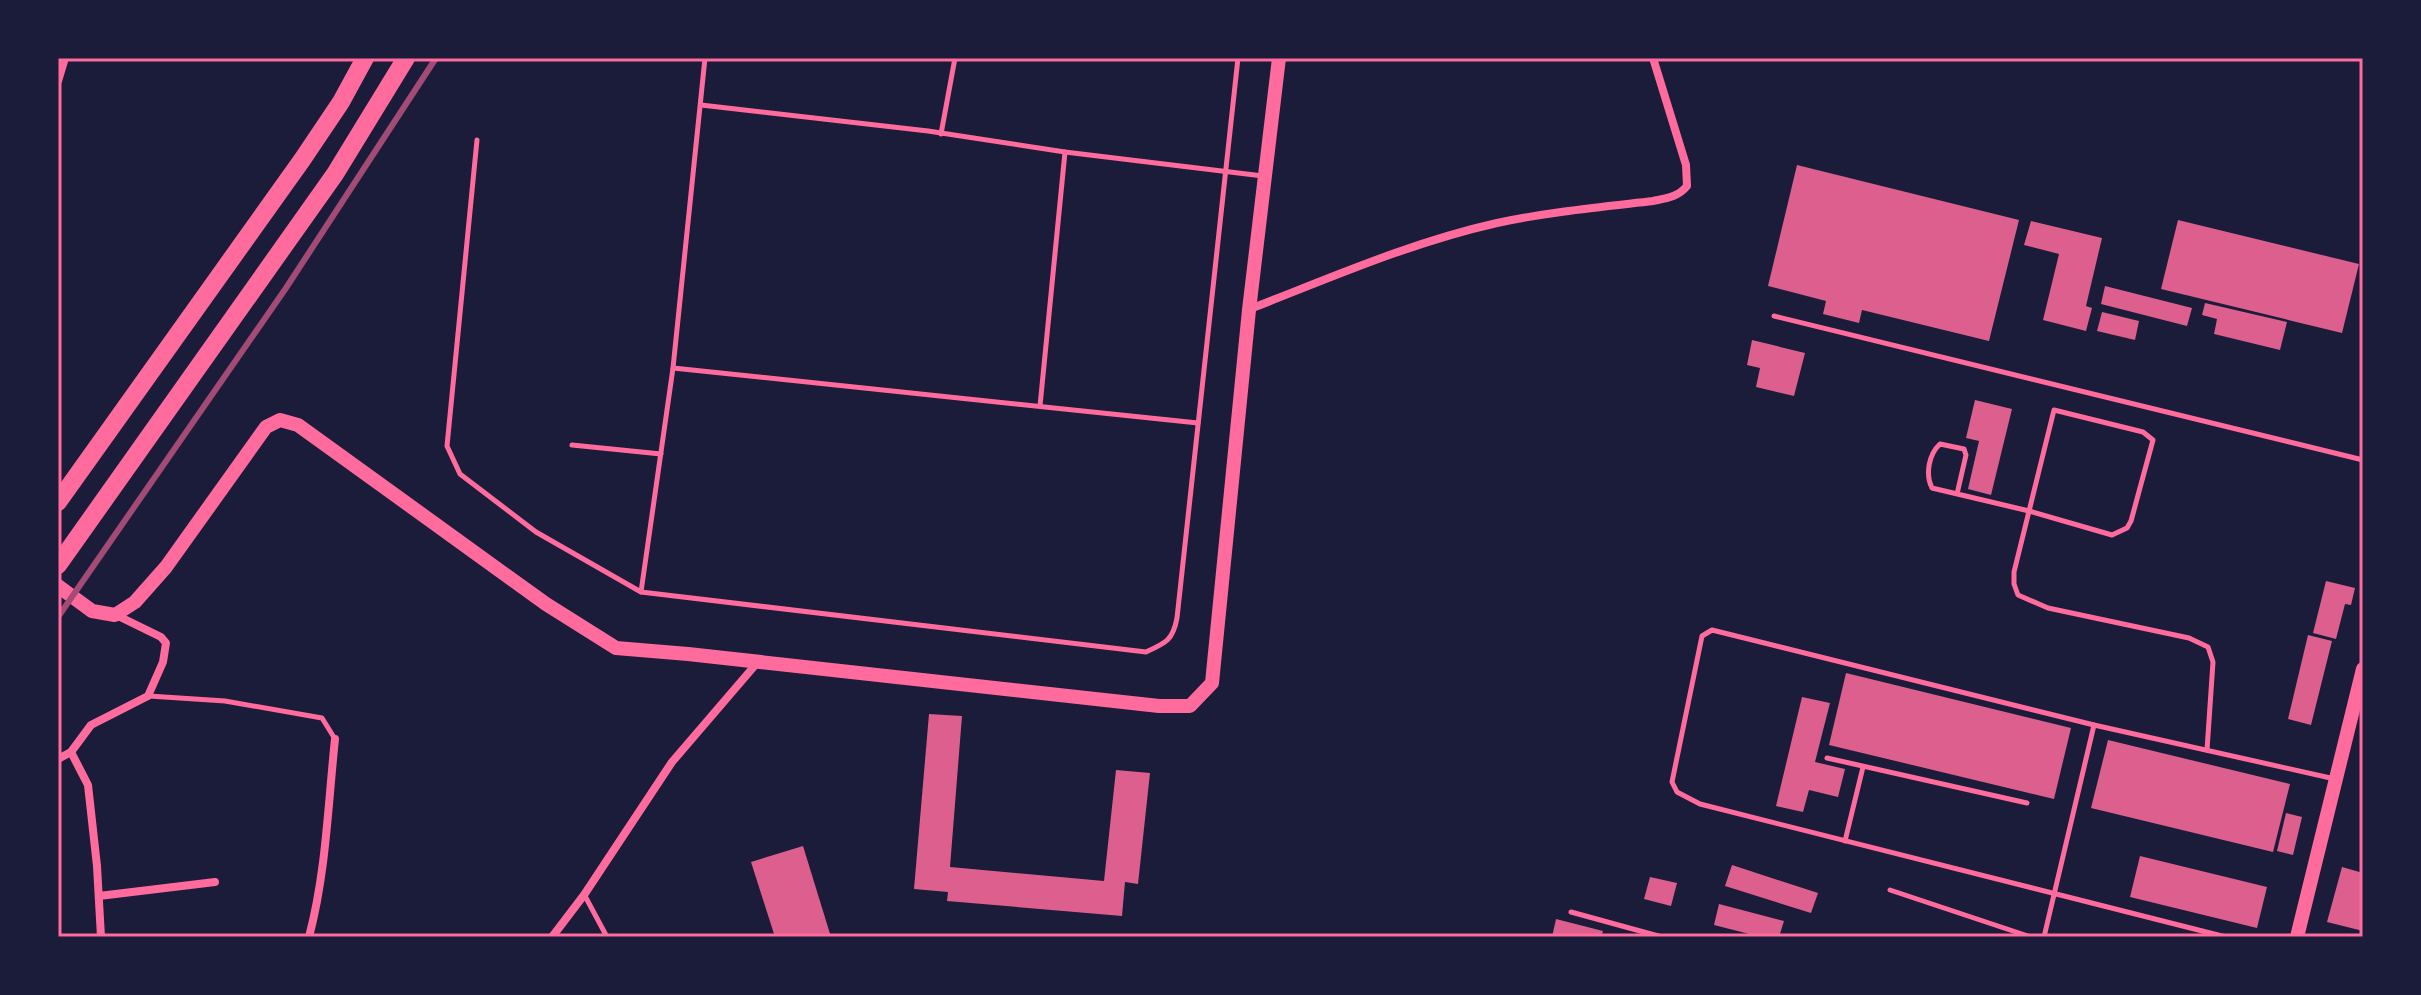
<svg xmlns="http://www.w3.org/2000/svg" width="2421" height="995" viewBox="0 0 2421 995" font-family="'DejaVu Sans',sans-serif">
<rect width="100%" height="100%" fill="#1b1b3a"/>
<g fill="#dd5f8e">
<polygon points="1797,165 2019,220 1989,341 1862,310 1859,323 1823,314 1826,301 1768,286"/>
<polygon points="2178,220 2359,264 2342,333 2161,289"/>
<polygon points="2031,221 2102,238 2086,306 2092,308 2086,331 2043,320 2059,254 2024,245"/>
<polygon points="2105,286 2192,308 2187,326 2101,304"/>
<polygon points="2205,303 2287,322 2280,350 2214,334 2217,319 2202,315"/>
<polygon points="2102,312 2139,321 2135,340 2097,331"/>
<polygon points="1752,340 1805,353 1794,396 1756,387 1760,368 1747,365"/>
<polygon points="1975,400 2012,409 1991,495 1968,489 1979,441 1966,438"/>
<polygon points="2326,581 2355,588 2351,605 2345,604 2336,639 2313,633"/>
<polygon points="2308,635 2332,641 2311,725 2288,719"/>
<polygon points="1846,673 2071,728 2054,799 1829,745"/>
<polygon points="1802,697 1830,703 1815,762 1845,769 1838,797 1809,790 1803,812 1776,806"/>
<polygon points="929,714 962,716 950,867 1104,881 1116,770 1150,773 1138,884 1125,882 1122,916 947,901 948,892 914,889"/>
<polygon points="2108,740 2290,784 2273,852 2091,808"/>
<polygon points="2286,813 2302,817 2293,855 2277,851"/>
<polygon points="803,846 831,937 775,937 751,862"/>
<polygon points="2140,856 2267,887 2257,928 2130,897"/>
<polygon points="1732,865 1818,893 1811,913 1725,886"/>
<polygon points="2342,867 2363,873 2363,931 2327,922"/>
<polygon points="1650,877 1677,883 1671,906 1644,899"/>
<polygon points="1719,904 1784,921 1779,937 1761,937 1714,925"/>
<polygon points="1556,919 1603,931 1601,937 1552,937"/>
</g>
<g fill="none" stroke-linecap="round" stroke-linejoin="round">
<g stroke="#ff6b9d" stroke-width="5">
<polyline points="701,105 928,131 1065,152 1263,176"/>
<polyline points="941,134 955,58"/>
<path d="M477 140 447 446 460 474 536 532 641 592 1146 652C1166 643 1173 640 1177 618L1238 58"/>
<polyline points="1774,316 2363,460"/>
<polyline points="673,368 1198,423"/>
<polyline points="1040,406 1065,152"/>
<polyline points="572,445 661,454"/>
<path d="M1957 494 1966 455 1964 449 1940 444C1929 454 1925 474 1932 488L2029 511 2112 535 2127 528 2131 521 2153 440 2143 432 2054 410 2014 572V584L2018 595 2048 608 2189 638 2208 647 2213 662 2207 750"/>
<polyline points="641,592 673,368 705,58"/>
<polyline points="149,696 225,701 322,718 335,739"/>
<polyline points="1827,758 2027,803"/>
<polyline points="1845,841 1863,767"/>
<polyline points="1890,890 2031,937"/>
<polyline points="585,896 607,937"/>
<polyline points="1571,912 1662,937"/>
<polyline points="2044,937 2094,725"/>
<polyline points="2226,937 1700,804 1677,792 1672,782 1702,636 1712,630 2094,725 2335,779"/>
</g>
<g stroke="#ff6b9d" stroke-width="8">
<polyline points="58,81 65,58"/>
<path d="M1250 309C1330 278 1412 242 1497 223 1548 212 1601 207 1653 201 1667 198 1678 197 1687 186L1686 165 1653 58"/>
<polyline points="71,752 88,785 97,866 101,937"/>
<polyline points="58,759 71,752 91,725 148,696 163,662 166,643 161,637 116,615"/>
<polyline points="99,896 215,882"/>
<path d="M309 937C326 873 328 805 335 739"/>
<polyline points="552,937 584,895 672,762 757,663"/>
</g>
<g stroke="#ff6b9d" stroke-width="14">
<polyline points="58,586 92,611 115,615 135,602 166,567 266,427 280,420 298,425 546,604 616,648 688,654 1159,706 1190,706 1212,683 1249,310 1279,58"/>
<polyline points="2297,937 2363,669"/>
</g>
<g stroke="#ff6b9d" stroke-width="18">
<polyline points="58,502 302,160 341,102 365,58"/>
<polyline points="58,565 335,174 406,58"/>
</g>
<polyline stroke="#a44b75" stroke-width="6" points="58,617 286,288 436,58"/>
</g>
<rect width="2421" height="995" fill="none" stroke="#1b1b3a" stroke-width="120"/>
<rect x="60" y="60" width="2301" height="875" fill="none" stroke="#ff6b9d" stroke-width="3"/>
</svg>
